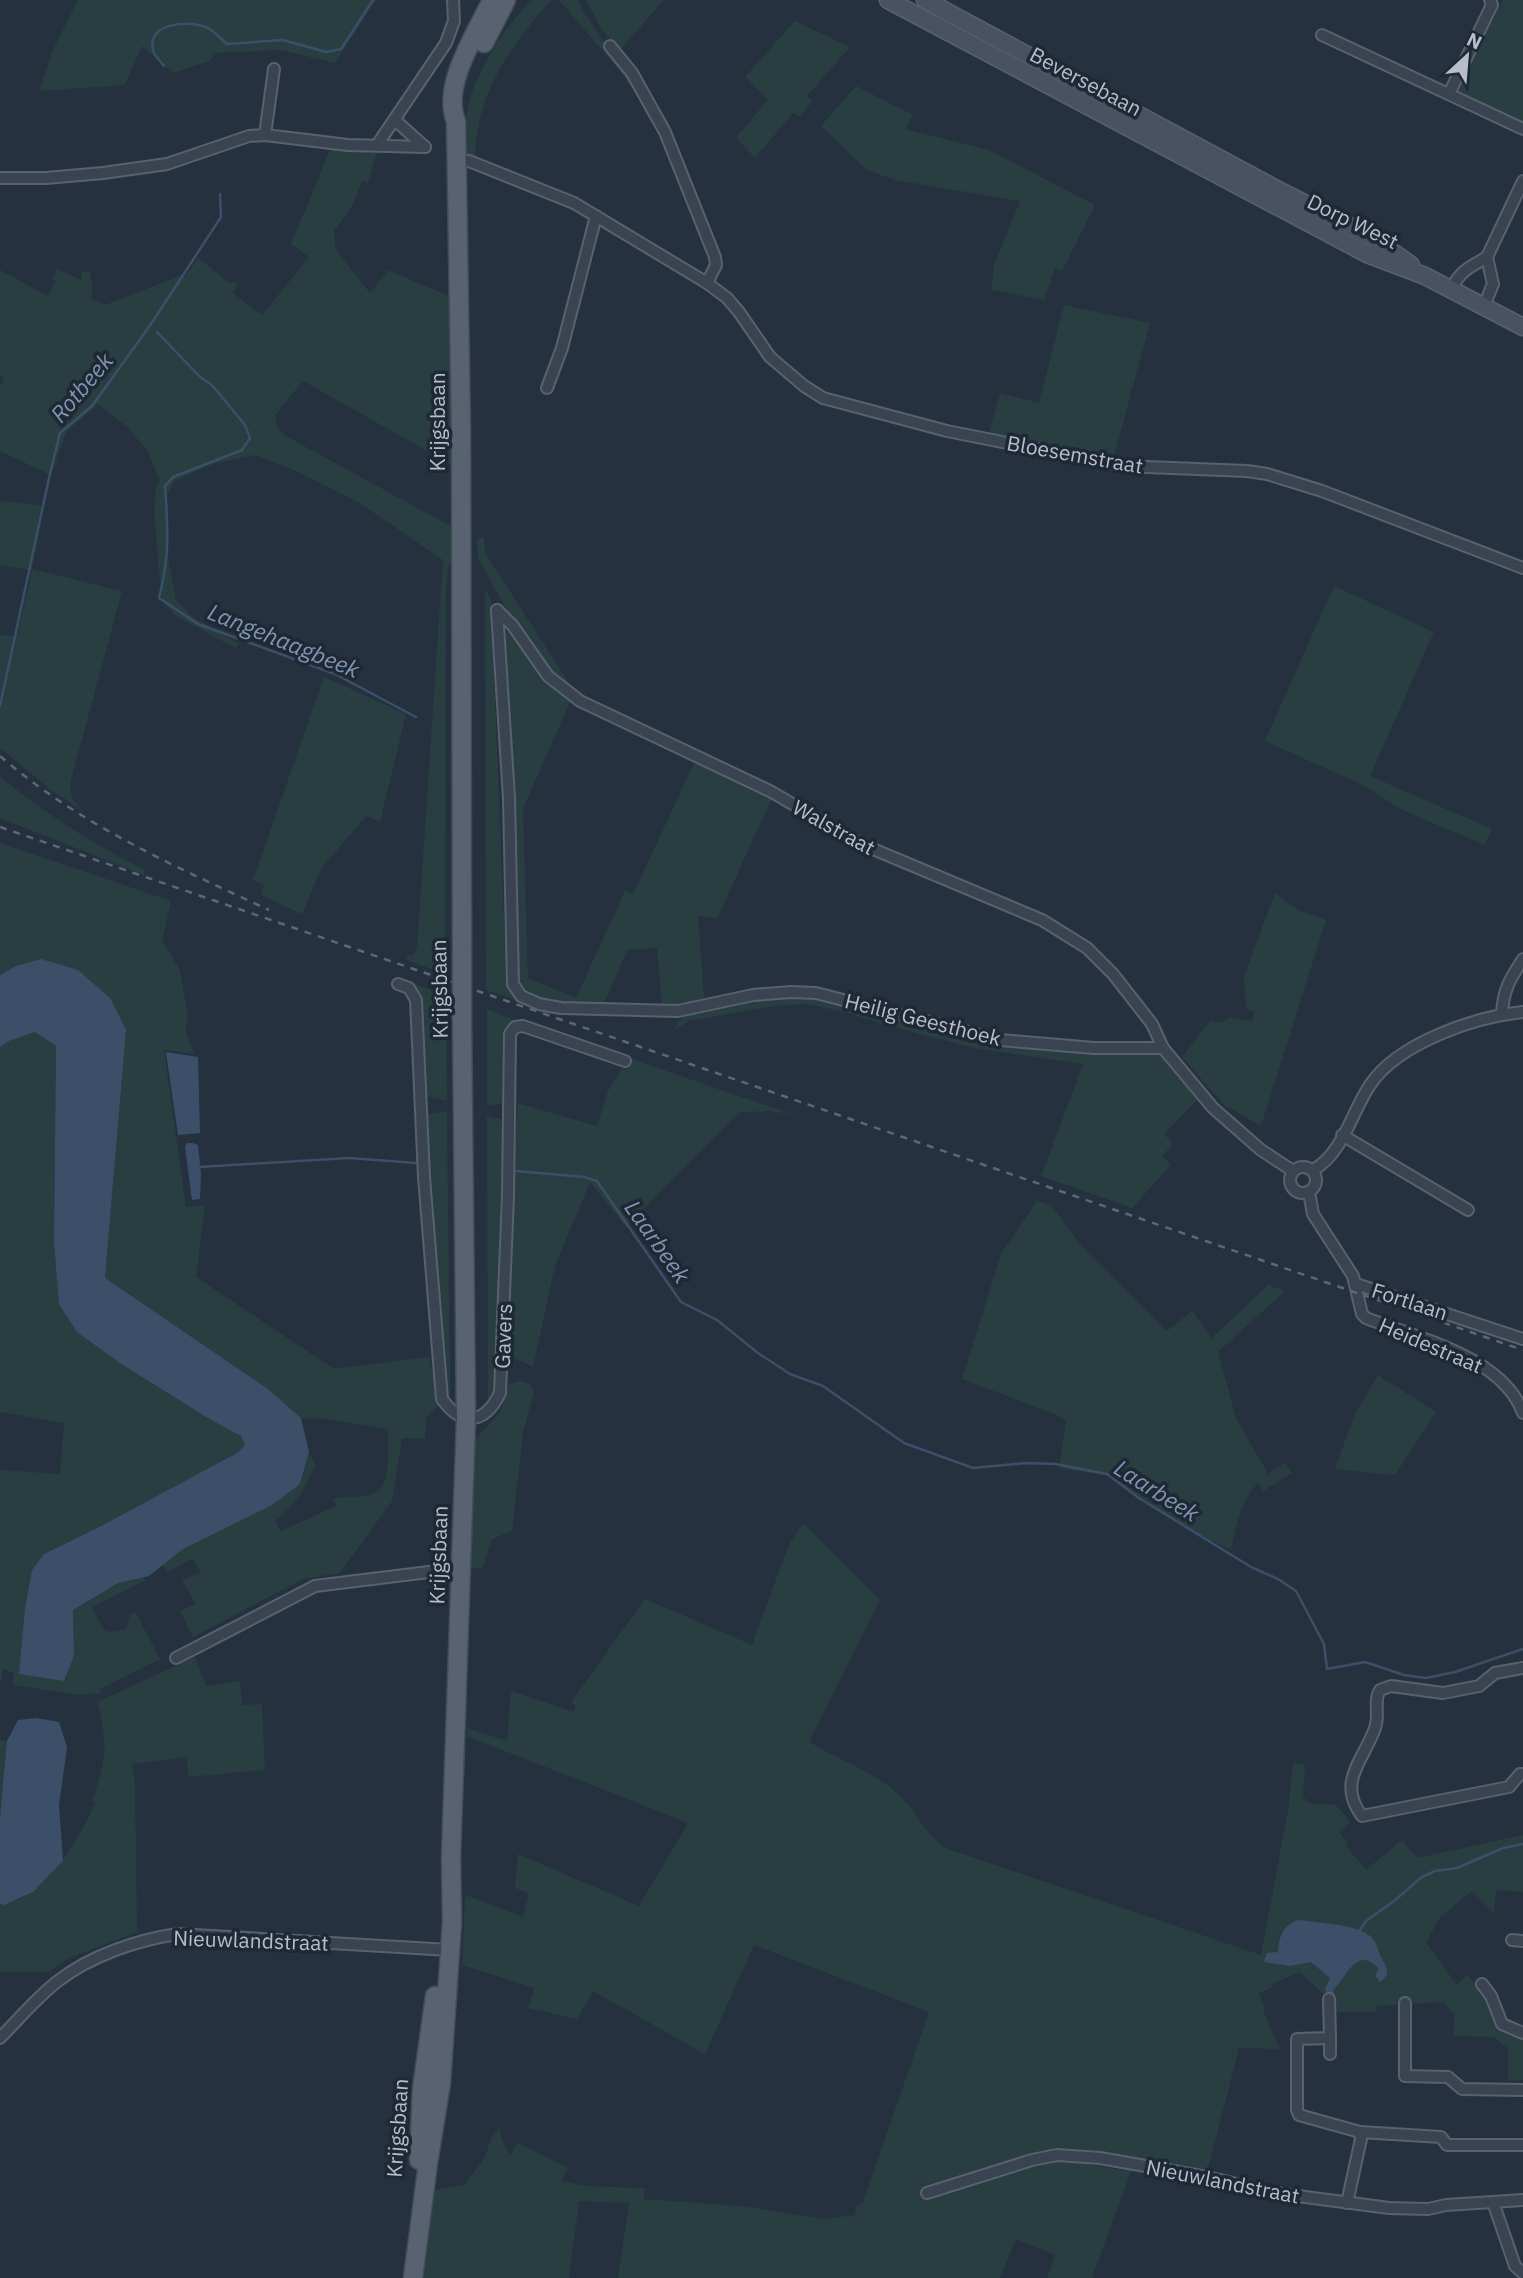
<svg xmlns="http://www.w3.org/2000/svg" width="1523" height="2278" viewBox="0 0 1523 2278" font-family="'IBM Plex Sans',sans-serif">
<rect width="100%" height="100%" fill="#263140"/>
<g fill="#283e41">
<polygon points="78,0 376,0 335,63 281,50 216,53 209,61 173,73 142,46 125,85 39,91 53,50"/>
<path d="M533 0H551C518 38 486 78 478 130 477 139 474 149 476 156L475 159 467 157C467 140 465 123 468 107 476 72 506 23 533 0Z"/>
<path d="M559 0H577C599 39 629 72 650 112L614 64Z"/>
<polygon points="586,0 664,0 619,51 601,28"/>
<polygon points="1503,0 1523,0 1523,124 1458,91"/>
<polygon points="795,21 850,47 807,96 813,101 799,117 793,113 755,158 736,138 768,99 745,77"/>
<polygon points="856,86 913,115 905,129 989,150 1095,205 1062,271 1055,268 1044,300 991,290 994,265 1020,201 895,180 867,170 821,126"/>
<polygon points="330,150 377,152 368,183 362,181 354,203 334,231 336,250 370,293 388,270 451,297 452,465 303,381 275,415 277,427 284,435 452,527 451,563 449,563 446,589 445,974 407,960 407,956 414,955 417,948 443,560 358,502 294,470 255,455 212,464 175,481 165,499 168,557 176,600 194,618 239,644 235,648 173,614 162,601 154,514 156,485 160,482 148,451 127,427 98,404 66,432 51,475 0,451 0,386 4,378 0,375 0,270 48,296 56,282 53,279 57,269 82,280 82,271 90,272 93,290 91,298 105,305 182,275 185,277 198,258 231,284 233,281 238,285 233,293 262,315 309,257 291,244"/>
<polygon points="1064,305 1150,323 1113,460 989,433 1000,393 1039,403"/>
<polygon points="0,501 44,506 32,569 122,591 70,784 72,799 84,812 51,790 0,748 0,635 17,636 32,570 0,565"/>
<polygon points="479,537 484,538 485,553 569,683 579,693 574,693 555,677 508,612 479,560 477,544"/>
<polygon points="1334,586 1434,632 1370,776 1492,829 1485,845 1400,809 1365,786 1265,741"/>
<polygon points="485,588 491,601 506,970 509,985 517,1000 486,990"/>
<path d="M507 632 516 636 547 681 570 702 523 809 528 978 576 998 625 891 633 894 695 761 772 798 717 919 698 915 704 998 676 1006 662 1005 657 948 627 950 604 1004C575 1004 538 1007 518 983L517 857 503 634Z"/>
<polygon points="324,677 406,714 380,822 366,816 321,869 302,914 261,895 264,885 253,880"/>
<path d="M0 777C46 814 93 844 145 870L144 875 0 818Z"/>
<path d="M0 843 171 901 162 941 180 970 188 1017 185 1029 194 1054 164 1050 186 1207 205 1205 196 1277 334 1369 429 1357 440 1404 426 1418 425 1438H402L392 1501 340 1573 303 1579 193 1637 180 1611 196 1604 182 1580 201 1572 192 1559 167 1572 162 1565 183 1549 300 1485 309 1452 315 1464C306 1487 296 1505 275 1521L281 1531 336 1506 333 1499C345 1496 360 1498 371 1494 394 1487 387 1448 388 1429L327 1419 301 1418 268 1389 105 1278 126 1030 0 975Z"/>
<polygon points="1275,893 1298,910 1326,920 1261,1126 1224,1105 1182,1057 1211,1020 1222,1023 1229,1017 1252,1021 1254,1012 1246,1009 1244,976"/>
<path d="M399 978 446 996 447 1101 425 1096 421 999C416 987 410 986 398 983Z"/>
<polygon points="783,997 820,998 916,1026 996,1043 1087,1053 1161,1055 1197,1100 1164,1134 1173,1144 1162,1156 1171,1165 1132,1208 1041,1176 1083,1064 974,1048 915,1033 844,1012 807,1004 774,1006 689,1021 674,1030 684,1013"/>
<polygon points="487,1009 518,1022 509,1026 505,1034 502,1103 487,1106"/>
<polygon points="35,1032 56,1046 54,1243 59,1304 211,1420 241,1436 245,1445 237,1453 101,1526 44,1554 32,1570 25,1608 20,1674 64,1681 74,1656 73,1610 118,1583 142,1577 146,1580 92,1607 104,1630 109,1632 123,1630 127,1627 130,1615 136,1613 160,1659 100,1689 101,1693 81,1695 13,1685 14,1673 3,1669 0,1686 0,1470 60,1474 64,1423 0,1412 0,1047 9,1041"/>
<polygon points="629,1058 791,1114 768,1111 739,1112 626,1227 590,1182 555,1266 533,1367 508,1355 517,1103 597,1126 608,1091"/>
<polygon points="447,1112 450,1400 446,1398 426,1114"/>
<polygon points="487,1116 503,1120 496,1391 488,1402"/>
<path d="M1037 1201 1051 1205 1086 1251 1167 1331 1192 1311 1212 1338 1268 1285 1285 1291 1218 1352 1236 1418 1268 1474 1285 1462 1292 1473 1263 1491 1258 1483C1240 1502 1236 1525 1231 1550L1185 1527 1109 1476 1059 1468 1066 1421 1057 1415 962 1379 1001 1254Z"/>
<polygon points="1378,1375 1436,1412 1395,1475 1335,1469 1353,1418"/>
<polygon points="520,1381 530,1384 534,1391 523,1433 512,1531 492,1539 482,1569 470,1567 471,1444 501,1411 508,1385"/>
<path d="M803 1523 880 1600 809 1742C838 1759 872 1771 897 1793 916 1810 926 1837 948 1849L1261 1955 1288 1810 1293 1763 1305 1764 1303 1796 1309 1803 1336 1805 1350 1822 1339 1832 1348 1844 1346 1846 1366 1870 1402 1840 1417 1858 1523 1835V1892L1496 1890 1494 1913 1472 1891 1440 1917 1426 1943 1457 1985 1467 1975C1475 1983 1485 1992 1490 2002 1501 2025 1498 2029 1523 2039V2080L1508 2081V2049L1494 2037 1453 2036 1455 2014 1443 2002 1377 2006 1376 2012H1333L1332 2002 1300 1972 1272 1984 1273 1987 1259 1993 1265 2010 1263 2011 1280 2049 1239 2048 1207 2173 1083 2150 1051 2151 1050 2161 1078 2163 1131 2171 1092 2278H1047L1055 2255 1016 2239 1000 2278H618L629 2203 579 2201 569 2278H424L434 2190 465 2185 485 2157 492 2136 500 2128 502 2141 510 2155 518 2143 568 2168 561 2181 586 2186 645 2188 644 2199 742 2206 823 2219 855 2215 856 2206 863 2202 929 2012 754 1945 705 2054 593 1991 577 2019 528 2008 534 1988 462 1965 465 1895 523 1917 529 1893 515 1888 518 1854 639 1906 688 1823 467 1736V1728L507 1741 511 1691 574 1712 576 1706 571 1702 645 1599 752 1645 789 1544Z"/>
<path d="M195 1657 206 1686 240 1681 242 1705 262 1704 265 1770 188 1777 187 1757 132 1764 135 1781 137 1932 69 1958 48 1972H0V1904L4 1905C14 1901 26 1897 34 1890 62 1867 80 1836 95 1804L92 1801C106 1761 109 1744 97 1702Z"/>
<polygon points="0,1740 7,1741 0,1819"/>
</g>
<g fill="#3c4f69">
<polygon points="41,959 78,970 110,998 126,1030 105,1278 268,1389 301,1418 309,1452 300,1484 272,1505 183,1549 149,1576 118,1583 73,1610 74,1656 64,1681 19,1674 25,1608 32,1570 44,1554 101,1526 237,1453 245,1445 241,1436 211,1420 120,1363 77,1332 59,1304 54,1243 56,1046 35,1032 9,1041 0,1047 0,975 16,966"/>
<polygon points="166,1052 198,1057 200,1133 178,1135"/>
<polygon points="192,1143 198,1145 201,1174 200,1199 192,1200 185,1147 187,1143"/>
<polygon points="36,1718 59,1722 67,1747 59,1805 63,1861 33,1892 4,1905 0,1904 0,1819 3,1783 7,1741 18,1720"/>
<path d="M1299 1920C1318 1923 1362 1924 1373 1939 1378 1945 1378 1953 1382 1959 1387 1968 1391 1974 1380 1982L1375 1975 1379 1969C1356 1944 1347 1978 1333 1990L1334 1995 1328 1996 1325 1989 1330 1978 1311 1962 1290 1966 1264 1962 1267 1953 1278 1952C1279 1937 1283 1924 1299 1920Z"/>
</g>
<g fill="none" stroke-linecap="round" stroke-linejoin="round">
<g stroke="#3c4f69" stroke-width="2.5">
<path d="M164 66C161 62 156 57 154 53 143 23 188 20 206 27 213 30 221 39 227 44L283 40 326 52 341 49 373 0"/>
<path d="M157 332 200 377 212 385 245 425 250 438 242 450 173 477 165 486C168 528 170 556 159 598L198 624 335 674 416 717"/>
<polyline points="0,706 49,478 60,433 92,406 151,324 221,217 220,194"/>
<polyline points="200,1167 349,1158 416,1163"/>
<polyline points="516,1171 584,1177 597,1181 681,1302 717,1320 758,1353 790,1374 823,1386 904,1443 973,1468 1027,1463 1055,1464 1107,1474 1139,1498 1251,1567 1278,1579 1296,1591 1324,1644 1327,1669 1365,1662 1404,1675 1426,1678 1455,1672 1523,1649"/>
<polyline points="1360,1930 1366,1921 1394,1901 1422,1877 1435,1871 1457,1868 1503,1848 1523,1844"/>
</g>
<defs>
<g id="street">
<polyline points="1322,35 1523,129"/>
<polyline points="610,46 632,73 665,132 715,257 716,265 707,283"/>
<polyline points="1449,94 1488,13 1492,5 1490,0"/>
<polyline points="395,120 425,147"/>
<polyline points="265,135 274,69"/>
<polyline points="377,145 446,43 454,21 453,0"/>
<polyline points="456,160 469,161 574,203 707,283 727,298 739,312 770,357 804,386 823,398 947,431 1122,466 1247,471 1267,474 1322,491 1523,568"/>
<polyline points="0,178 46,178 103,173 167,164 249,136 265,135 348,145 425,147"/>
<path d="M1451 289C1462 269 1469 268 1487 257"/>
<polyline points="1484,306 1493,284 1487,257 1523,181"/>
<polyline points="547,388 562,348 596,216"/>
<polyline points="497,610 509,798 513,984 521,996 539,1004 561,1008 678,1011 753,995 791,992 816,993 1000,1040 1094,1048 1163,1048"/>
<polyline points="497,610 513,626 548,676 580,701 770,791 861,844 1042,920 1087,948 1113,974 1152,1024 1163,1048 1213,1108 1261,1150 1293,1171"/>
<path d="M398 984 409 988 416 1000 424 1177 442 1399C462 1427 485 1424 500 1393L508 1196 510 1034 515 1027 523 1026 625 1061"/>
<path d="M1502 1014C1503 990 1510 979 1523 959"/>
<polyline points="1342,1135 1468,1210"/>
<circle cx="1303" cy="1180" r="13"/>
<path d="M1313 1170C1343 1154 1352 1111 1370 1085 1398 1043 1474 1017 1523 1012"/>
<path d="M1309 1192 1313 1214 1353 1276 1362 1314 1366 1318C1417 1338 1502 1356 1523 1413"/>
<polyline points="1356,1284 1523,1339"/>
<polyline points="176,1658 315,1586 453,1569 460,1564"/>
<path d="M1523 1668 1495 1673 1479 1686 1443 1693 1391 1686 1380 1690C1373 1701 1380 1715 1375 1728 1364 1760 1336 1782 1362 1816L1509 1787 1520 1774H1523"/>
<polyline points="1512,1940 1523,1941"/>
<polyline points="1482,1984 1491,1996 1502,2024 1523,2033"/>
<polyline points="1329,1999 1330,2038 1297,2039 1297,2110 1299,2115 1360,2132 1361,2139 1347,2203"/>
<polyline points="1405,2003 1405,2076 1448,2077 1462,2089 1523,2090"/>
<path d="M0 2038C19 2019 37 1997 58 1981 90 1956 137 1940 177 1934L450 1950"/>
<polyline points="1330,2038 1330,2054"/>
<polyline points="1360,2132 1441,2137 1447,2145 1523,2145"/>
<polyline points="927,2193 1032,2160 1057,2155 1100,2158 1207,2177 1275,2193 1389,2208 1428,2209 1446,2205 1523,2200"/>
<polyline points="1493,2202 1515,2266 1523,2273"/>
</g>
<g id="secondary">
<polyline points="888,0 1367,254 1425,276 1523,327"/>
<polyline points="925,0 1271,186 1376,240 1411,265"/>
</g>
<g id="primary">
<polyline points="484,43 506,0"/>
<path d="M462 958 461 431 456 121C441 86 477 32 492 0"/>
<polyline points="419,2160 422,2089 435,1996"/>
<polyline points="413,2278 428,2163 441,2083 452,1922 451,1857 466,1419 462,1018"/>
</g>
</defs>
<use href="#street" stroke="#58616d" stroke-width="14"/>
<use href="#secondary" stroke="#58616d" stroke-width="19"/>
<use href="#primary" stroke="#444c59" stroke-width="21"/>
<use href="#street" stroke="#3a4350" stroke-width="10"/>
<use href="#secondary" stroke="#485263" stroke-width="16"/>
<use href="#primary" stroke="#586270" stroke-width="18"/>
<g stroke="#5c6777" stroke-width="2.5" stroke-dasharray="7 7" stroke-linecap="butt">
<path d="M0 756C80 825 174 866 269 910"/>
<polyline points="0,827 1523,1350"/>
</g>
<defs>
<polyline id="primary-bridge" points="462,958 462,1018"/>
</defs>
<use href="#primary-bridge" stroke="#444c59" stroke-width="21" stroke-linecap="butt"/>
<use href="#primary-bridge" stroke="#586270" stroke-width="18"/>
</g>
<g text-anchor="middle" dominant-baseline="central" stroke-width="7" stroke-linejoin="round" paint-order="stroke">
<g font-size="21" fill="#b7beca" stroke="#1f2835">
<text transform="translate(1086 81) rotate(28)">Beversebaan</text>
<text transform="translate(1353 221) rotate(26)">Dorp West</text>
<text transform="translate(437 422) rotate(-90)">Krijgsbaan</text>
<text transform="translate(1075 454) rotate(10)">Bloesemstraat</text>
<text transform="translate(834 827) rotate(29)">Walstraat</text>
<text transform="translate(439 989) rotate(-91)">Krijgsbaan</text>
<text transform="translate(923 1019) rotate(14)">Heilig Geesthoek</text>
<text transform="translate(1410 1301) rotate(18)">Fortlaan</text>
<text transform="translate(503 1336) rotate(-88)">Gavers</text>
<text transform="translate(1431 1345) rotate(23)">Heidestraat</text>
<text transform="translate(438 1555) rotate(-88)">Krijgsbaan</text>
<text transform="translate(251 1940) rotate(2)">Nieuwlandstraat</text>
<text transform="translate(397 2128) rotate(-86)">Krijgsbaan</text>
<text transform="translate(1223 2181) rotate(11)">Nieuwlandstraat</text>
</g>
<g font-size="23" font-style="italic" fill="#7f95b2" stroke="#1f2835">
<text transform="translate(81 387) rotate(-50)">Rotbeek</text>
<text transform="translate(284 640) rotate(22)">Langehaagbeek</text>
<text transform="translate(658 1241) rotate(55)">Laarbeek</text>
<text transform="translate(1157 1490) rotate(32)">Laarbeek</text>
</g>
</g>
<g transform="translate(1467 56) rotate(26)" stroke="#1f2835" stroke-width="5" paint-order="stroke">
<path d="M0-5L12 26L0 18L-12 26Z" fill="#b7beca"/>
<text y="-10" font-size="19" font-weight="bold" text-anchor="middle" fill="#b7beca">N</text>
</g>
</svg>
